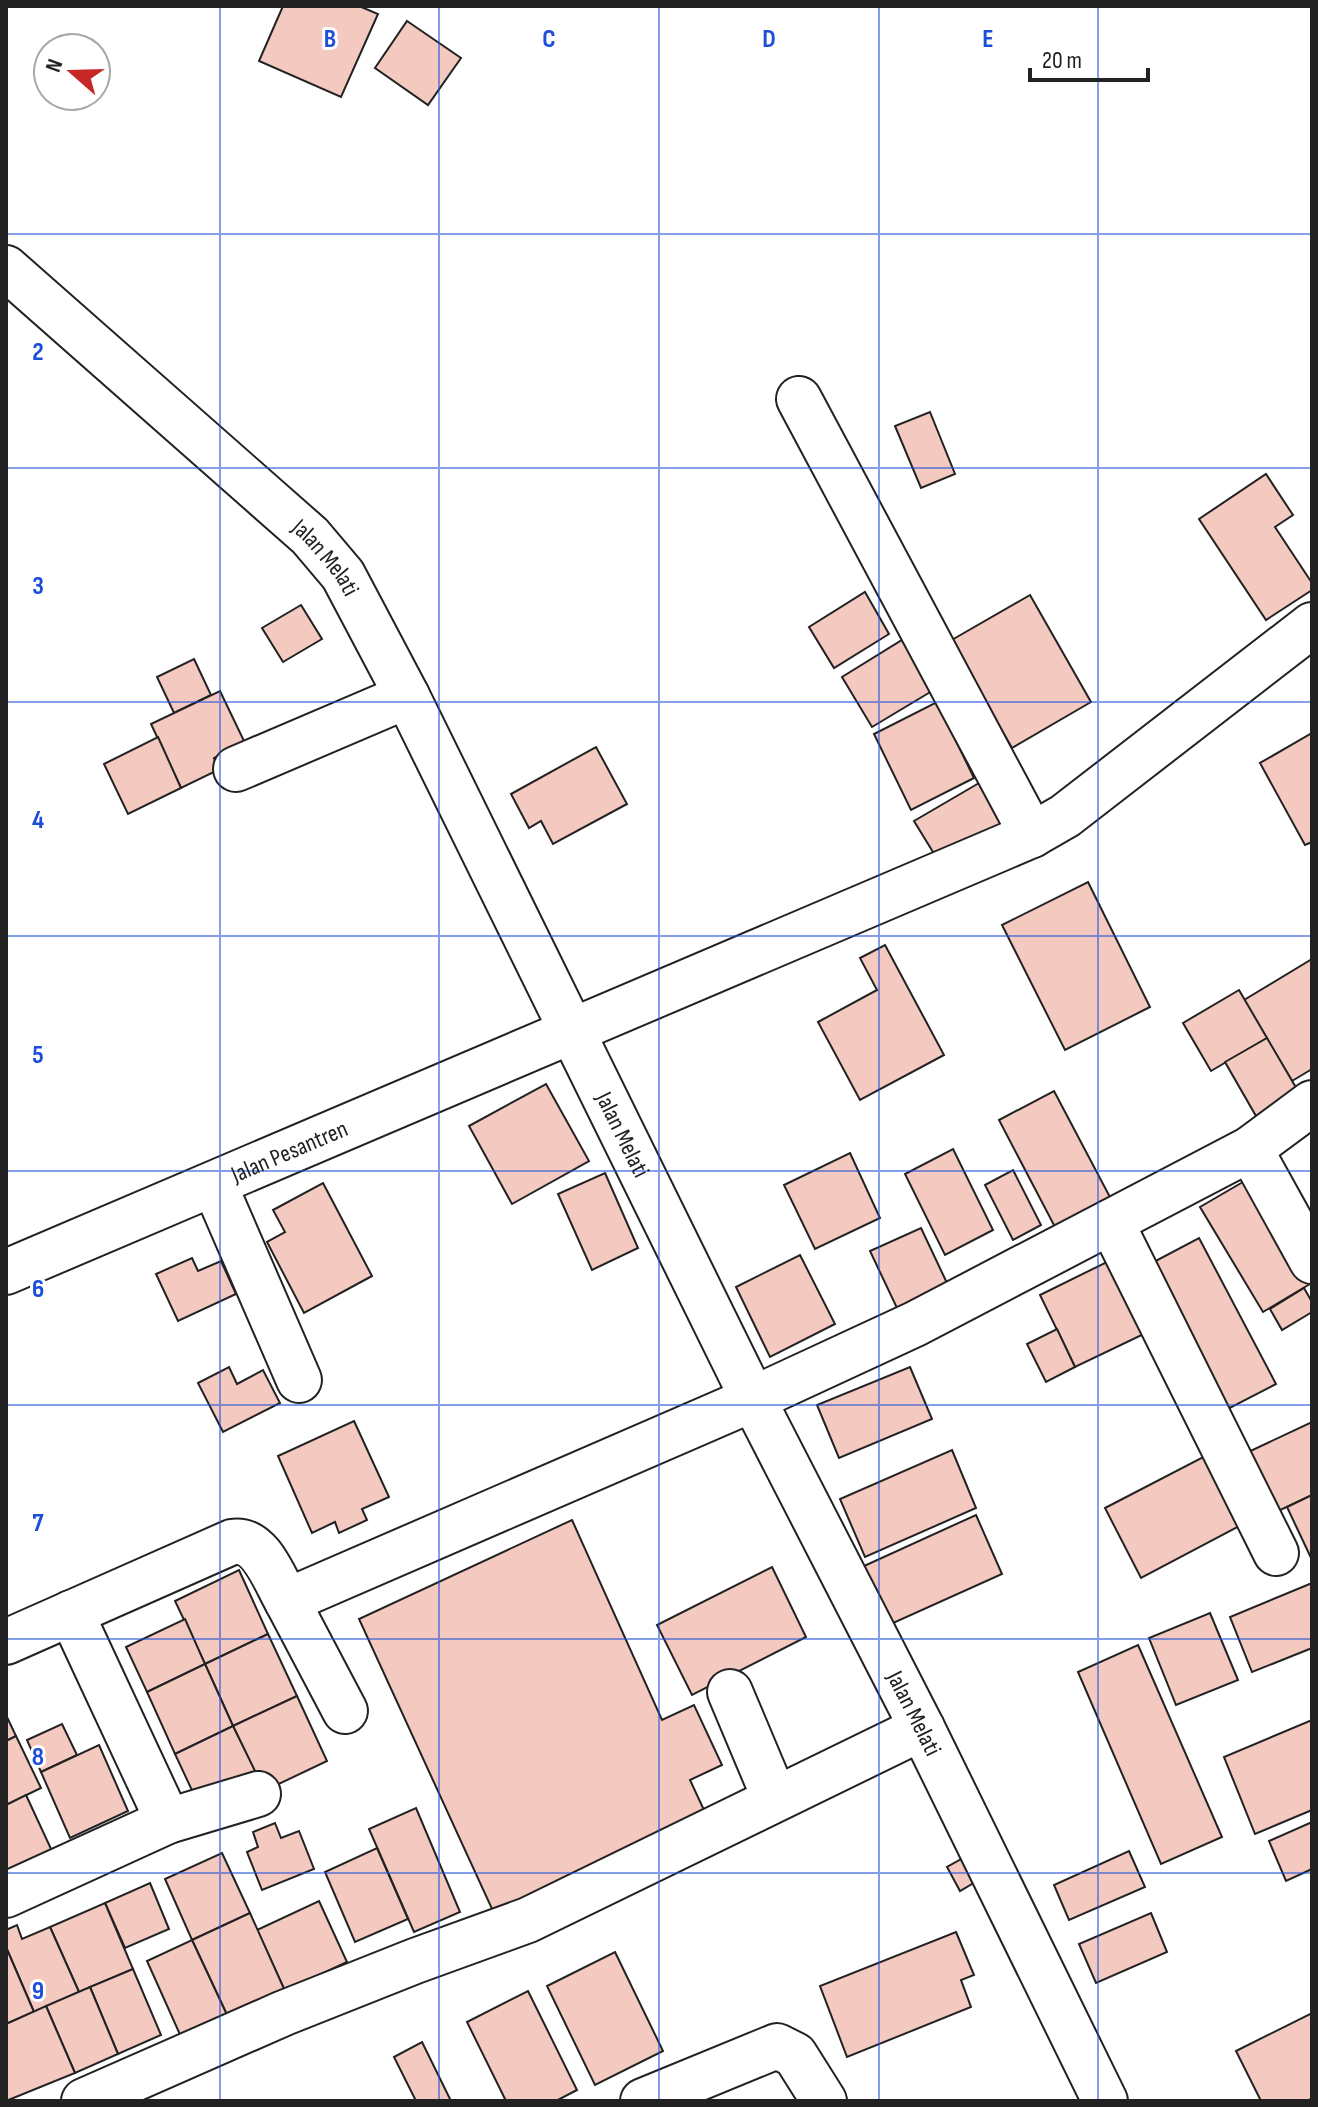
<svg xmlns="http://www.w3.org/2000/svg" width="1318" height="2107" viewBox="0 0 1318 2107" font-family="'Sofia Sans Condensed',sans-serif">
<rect width="100%" height="100%" fill="#fff"/>
<g fill="#f3c9c0" stroke="#222" stroke-width="2">
<polygon points="283,6 359,6 378,14 341,97 259,61"/>
<polygon points="407,21 461,58 428,105 375,68"/>
<polygon points="930,412 955,474 921,488 895,426"/>
<polygon points="1266,474 1293,515 1275,527 1312,583 1312,590 1266,620 1199,519"/>
<polygon points="865,592 889,634 834,668 809,627"/>
<polygon points="1030,595 1091,702 1012,748 950,641"/>
<polygon points="301,605 322,639 283,662 262,628"/>
<polygon points="902,640 932,691 872,727 842,677"/>
<polygon points="194,659 211,695 174,713 157,677"/>
<polygon points="220,691 245,743 214,758 218,770 181,788 151,724"/>
<polygon points="937,702 974,778 911,810 874,734"/>
<polygon points="1312,733 1312,842 1305,845 1260,763"/>
<polygon points="158,737 181,788 128,814 104,764"/>
<polygon points="596,747 627,804 553,844 541,821 529,828 511,794"/>
<polygon points="979,783 1008,833 944,870 914,821"/>
<polygon points="1088,882 1150,1007 1065,1050 1002,925"/>
<polygon points="885,945 944,1055 860,1100 818,1022 877,990 860,958"/>
<polygon points="1312,959 1312,1069 1292,1081 1244,1000"/>
<polygon points="1239,990 1267,1038 1211,1071 1183,1023"/>
<polygon points="1267,1038 1298,1091 1256,1116 1225,1062"/>
<polygon points="546,1084 589,1161 512,1204 469,1126"/>
<polygon points="1054,1091 1111,1199 1056,1229 999,1120"/>
<polygon points="953,1149 993,1230 945,1255 905,1174"/>
<polygon points="850,1153 880,1218 815,1249 784,1185"/>
<polygon points="1013,1170 1041,1225 1013,1240 985,1185"/>
<polygon points="605,1173 638,1248 592,1270 558,1194"/>
<polygon points="1248,1179 1310,1284 1263,1312 1200,1207"/>
<polygon points="323,1183 372,1276 304,1313 267,1242 285,1232 273,1210"/>
<polygon points="921,1228 955,1300 905,1325 870,1251"/>
<polygon points="1199,1238 1276,1384 1224,1411 1148,1265"/>
<polygon points="800,1255 835,1324 770,1357 736,1287"/>
<polygon points="192,1258 198,1271 221,1261 236,1294 178,1321 156,1274"/>
<polygon points="1113,1259 1148,1332 1075,1367 1040,1295"/>
<polygon points="1304,1288 1312,1302 1312,1312 1282,1330 1270,1309"/>
<polygon points="1057,1329 1075,1367 1046,1382 1027,1344"/>
<polygon points="229,1367 237,1384 263,1370 280,1403 223,1432 198,1383"/>
<polygon points="910,1367 932,1419 839,1458 817,1405"/>
<polygon points="354,1421 389,1497 362,1509 367,1520 339,1533 335,1522 312,1533 278,1456"/>
<polygon points="1312,1422 1312,1495 1272,1514 1244,1454"/>
<polygon points="952,1450 976,1508 865,1557 840,1499"/>
<polygon points="1209,1454 1245,1523 1141,1578 1105,1508"/>
<polygon points="1312,1495 1312,1560 1287,1507"/>
<polygon points="976,1515 1002,1574 891,1624 864,1566"/>
<polygon points="572,1520 662,1720 694,1705 722,1765 690,1780 710,1823 498,1922 359,1619"/>
<polygon points="772,1567 806,1637 692,1695 657,1625"/>
<polygon points="239,1570 268,1634 205,1664 175,1601"/>
<polygon points="1312,1583 1312,1648 1252,1672 1230,1617"/>
<polygon points="1210,1613 1238,1680 1176,1705 1149,1638"/>
<polygon points="185,1619 205,1664 147,1692 126,1647"/>
<polygon points="268,1634 297,1696 233,1726 205,1664"/>
<polygon points="1138,1645 1222,1837 1161,1864 1078,1672"/>
<polygon points="205,1664 233,1726 175,1754 147,1692"/>
<polygon points="297,1696 327,1761 264,1791 233,1726"/>
<polygon points="6,1715 16,1736 6,1741"/>
<polygon points="1312,1720 1312,1810 1255,1834 1224,1757"/>
<polygon points="62,1724 77,1755 41,1772 27,1740"/>
<polygon points="233,1726 256,1773 197,1801 175,1754"/>
<polygon points="16,1736 41,1788 6,1805 6,1741"/>
<polygon points="99,1745 128,1811 70,1838 41,1772"/>
<polygon points="26,1795 52,1851 6,1874 6,1805"/>
<polygon points="416,1808 460,1912 414,1932 369,1829"/>
<polygon points="1312,1822 1312,1869 1286,1881 1269,1841"/>
<polygon points="275,1823 281,1838 299,1831 314,1869 262,1890 247,1852 258,1847 253,1832"/>
<polygon points="377,1848 408,1919 355,1942 325,1872"/>
<polygon points="1129,1851 1145,1887 1069,1920 1054,1885"/>
<polygon points="222,1853 250,1913 192,1940 165,1879"/>
<polygon points="963,1858 977,1881 960,1891 947,1867"/>
<polygon points="150,1883 169,1929 125,1948 105,1903"/>
<polygon points="319,1901 347,1962 285,1991 257,1930"/>
<polygon points="105,1903 133,1969 79,1992 50,1927"/>
<polygon points="250,1913 285,1991 228,2017 192,1940"/>
<polygon points="1151,1913 1167,1952 1096,1983 1079,1944"/>
<polygon points="17,1925 22,1939 50,1927 79,1992 34,2012 6,1947 6,1930"/>
<polygon points="956,1932 974,1975 961,1980 971,2007 847,2057 820,1986"/>
<polygon points="192,1940 228,2017 182,2039 147,1961"/>
<polygon points="6,1947 34,2012 6,2024"/>
<polygon points="615,1952 663,2051 595,2085 547,1986"/>
<polygon points="133,1969 161,2035 118,2054 90,1987"/>
<polygon points="90,1987 118,2054 75,2073 46,2006"/>
<polygon points="528,1991 577,2090 556,2101 506,2101 467,2022"/>
<polygon points="46,2006 75,2073 6,2101 6,2024"/>
<polygon points="1312,2013 1312,2098 1307,2101 1261,2101 1236,2051"/>
<polygon points="422,2042 451,2101 416,2101 394,2057"/>
</g>
<g fill="none" stroke-linecap="round" stroke-linejoin="round">
<defs>
<g id="minor">
<path id="s1" d="M6 268 310 536 343 575 407 696 753 1399 922 1728 1105 2101"/>
<polyline points="799,399 1032,835"/>
<polyline points="236,769 407,696"/>
<polyline points="1250,1149 1312,1261"/>
<polyline points="214,1184 299,1380"/>
<polyline points="1111,1222 1276,1553"/>
<path id="s2" d="M6 1272 1032 835 1065 816 1312 625"/>
<polyline points="287,1601 345,1711"/>
<polyline points="71,1613 168,1821"/>
<path d="M6 1642 232 1542C261 1537 274 1579 287 1601L753 1399 915 1324 1250 1149 1312 1103"/>
<polyline points="730,1692 775,1799"/>
<polyline points="6,1895 168,1821 258,1794"/>
<polyline points="84,2101 284,2013 415,1961 528,1920 922,1728"/>
<polyline points="643,2101 777,2046 795,2055 824,2101"/>
</g>
</defs>
<use href="#minor" stroke="#222" stroke-width="48"/>
<use href="#minor" stroke="#fff" stroke-width="44"/>
</g>
<path fill="none" stroke="#1d4ed8" stroke-width="2" stroke-opacity="0.55" d="M220 6V2101M439 6V2101M659 6V2101M879 6V2101M1098 6V2101M6 234H1312M6 468H1312M6 702H1312M6 936H1312M6 1171H1312M6 1405H1312M6 1639H1312M6 1873H1312"/>
<g text-anchor="middle" dominant-baseline="central" stroke-width="6" stroke-linejoin="round" paint-order="stroke">
<g font-size="24" fill="#222" stroke="#fff">
<text stroke="none"><textPath href="#s1" startOffset="432">Jalan Melati</textPath></text>
<text stroke="none"><textPath href="#s1" startOffset="1082">Jalan Melati</textPath></text>
<text stroke="none"><textPath href="#s2" startOffset="308">Jalan Pesantren</textPath></text>
<text stroke="none"><textPath href="#s1" startOffset="1730">Jalan Melati</textPath></text>
</g>
</g>
<g font-size="26" text-anchor="middle" font-weight="bold" fill="#1d4ed8" stroke="#fff" stroke-width="6" stroke-linejoin="round" paint-order="stroke">
<text x="330" y="47">B</text>
<text x="549" y="47">C</text>
<text x="769" y="47">D</text>
<text x="988" y="47">E</text>
<text x="38" y="360">2</text>
<text x="38" y="594">3</text>
<text x="38" y="828">4</text>
<text x="38" y="1063">5</text>
<text x="38" y="1297">6</text>
<text x="38" y="1531">7</text>
<text x="38" y="1765">8</text>
<text x="38" y="1999">9</text>
</g>
<rect width="1318" height="2107" fill="none" stroke="#222222" stroke-width="16"/>
<g transform="translate(72 72) rotate(290)"><circle r="38" fill="#ffffff" stroke="#a7a7a7" stroke-width="2"/>
<path d="M0-6L14 30L0 20L-14 30Z" fill="#c62828"/>
<text y="-12" font-size="22" font-weight="bold" text-anchor="middle" fill="#222222">N</text>
</g>
<path d="M1030 68v12h118v-12" fill="none" stroke="#222222" stroke-width="4"/>
<text x="1042" y="68" font-size="24" fill="#222222" stroke="#ffffff" stroke-width="6" paint-order="stroke">20 m</text>
</svg>
